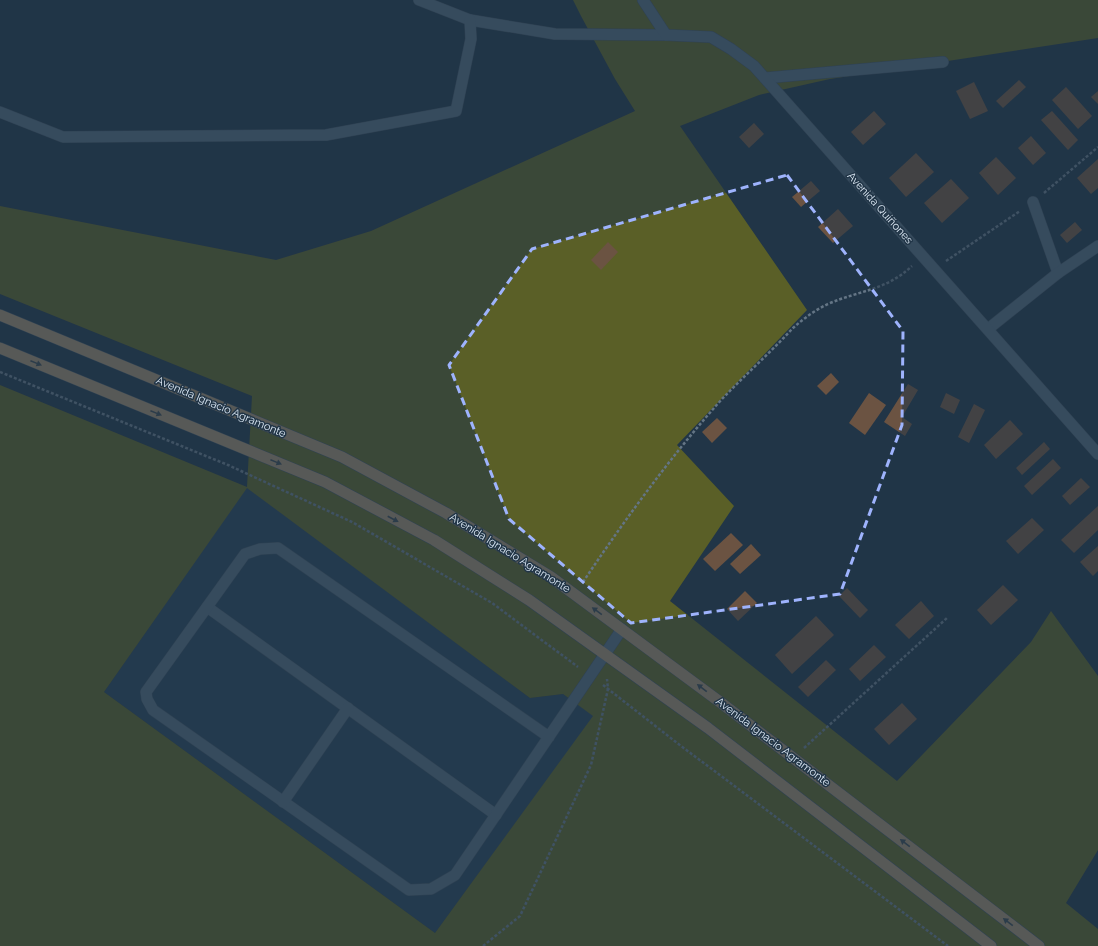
<svg xmlns="http://www.w3.org/2000/svg" width="1098" height="946" viewBox="0 0 1098 946" font-family="Raleway,sans-serif">
<rect width="100%" height="100%" fill="#213547"/>
<polygon fill="#274157" points="247,487 530,698 563,694 594,716 435,933 104,692"/>
<path fill="#5a5f27" fill-rule="evenodd" d="M573 0H1098V38L830 79 759 95 680 126 807 310 677 445 734 506 670 601 897 781 1031 642 1051 611 1098 676V850L1066 903 1098 929V946H0V385L247 487 252 396 0 294V206L276 260 371 231 635 111 615 79 581 16ZM247 488 530 698 563 694 593 716 435 933 104 692Z"/>
<g fill="#6b5342">
<polygon points="1019,80 1026,87 1003,108 996,101"/>
<polygon points="974,82 988,111 970,119 956,91"/>
<polygon points="1066,87 1092,116 1078,129 1052,100"/>
<polygon points="1098,91 1098,104 1091,97"/>
<polygon points="874,111 886,124 863,145 851,132"/>
<polygon points="1052,111 1078,140 1068,150 1041,120"/>
<polygon points="754,123 764,134 749,148 739,137"/>
<polygon points="1031,136 1046,153 1033,165 1018,148"/>
<polygon points="916,153 934,172 906,197 889,178"/>
<polygon points="996,157 1016,178 998,195 979,173"/>
<polygon points="1098,159 1098,188 1091,194 1077,178"/>
<polygon points="951,179 969,198 942,223 924,203"/>
<polygon points="811,181 820,191 801,207 792,197"/>
<polygon points="838,209 853,226 833,243 818,227"/>
<polygon points="1075,222 1082,230 1067,243 1060,235"/>
<polygon points="608,242 618,252 601,270 591,260"/>
<polygon points="831,373 839,382 826,395 817,386"/>
<polygon points="908,384 918,390 902,417 912,424 905,436 884,422"/>
<polygon points="869,393 886,405 865,435 849,423"/>
<polygon points="946,393 960,400 954,414 940,407"/>
<polygon points="974,404 985,410 969,443 958,437"/>
<polygon points="717,418 727,428 712,443 702,432"/>
<polygon points="1010,420 1023,434 996,459 984,445"/>
<polygon points="1044,442 1050,449 1022,475 1016,468"/>
<polygon points="1053,459 1061,468 1032,495 1024,486"/>
<polygon points="1081,478 1090,487 1070,505 1062,496"/>
<polygon points="1098,506 1098,530 1074,553 1061,540"/>
<polygon points="1032,518 1044,530 1018,554 1006,541"/>
<polygon points="731,533 743,545 715,571 703,559"/>
<polygon points="751,544 761,555 740,574 730,564"/>
<polygon points="1098,546 1098,571 1093,576 1080,562"/>
<polygon points="1003,585 1018,600 991,625 977,610"/>
<polygon points="847,588 868,610 860,618 839,596"/>
<polygon points="745,591 757,603 738,621 727,609"/>
<polygon points="921,601 934,616 909,639 895,625"/>
<polygon points="816,616 834,635 792,674 775,655"/>
<polygon points="874,645 886,657 860,681 849,669"/>
<polygon points="826,660 836,670 808,697 798,687"/>
<polygon points="902,703 917,719 889,745 874,729"/>
</g>
<g fill="none" stroke-linecap="round" stroke-linejoin="round">
<defs>
<g id="service">
<polyline points="419,0 470,20 555,34 666,35"/>
<polyline points="765,78 943,62"/>
<polyline points="0,112 63,137 326,135 456,111 471,39 470,20"/>
<polyline points="207,607 496,815"/>
<polyline points="549,737 278,548 260,549 245,554 146,692 147,699 153,710 409,890 431,889 455,875 622,629"/>
<polyline points="283,802 348,708"/>
</g>
<g id="minor">
<polyline points="1033,202 1058,273"/>
<polyline points="988,329 1058,273 1098,246"/>
</g>
<polyline id="tertiary" points="643,0 666,35 711,37 731,49 754,66 1098,454"/>
<g id="primary">
<polyline points="0,315 342,457 446,513 551,577 720,702 1039,946"/>
<polyline points="0,348 325,482 434,540 529,600 708,728 991,946"/>
</g>
</defs>
<use href="#service" stroke="#3f5160" stroke-width="12"/>
<use href="#minor" stroke="#3f5160" stroke-width="12"/>
<use href="#tertiary" stroke="#3f5160" stroke-width="12"/>
<use href="#primary" stroke="#3f5160" stroke-width="12"/>
<g stroke="#647585" stroke-width="2.5" stroke-dasharray="3 2" stroke-linecap="butt">
<polyline points="1044,193 1098,147"/>
<polyline points="946,261 1020,211"/>
<polyline points="0,372 228,465 352,522 492,603 578,667"/>
<path d="M583 582C626 518 671 456 722 399 745 375 770 353 793 328 803 319 815 310 828 304 860 290 885 291 912 266"/>
<polyline points="603,685 681,746 948,946"/>
<polyline points="804,748 947,618"/>
<polyline points="483,946 520,916 591,765 608,689 607,679"/>
</g>
<use href="#service" stroke="#506679" stroke-width="11"/>
<use href="#minor" stroke="#506679" stroke-width="11"/>
<use href="#tertiary" stroke="#506679" stroke-width="11"/>
<use href="#primary" stroke="#99856b" stroke-width="11"/>
</g>
<defs><path id="oneway-solid" d="M-6-.8H1V-3.2L6.5 0L1 3.2V.8H-6Z"/></defs>
<g fill="#39454e">
<use href="#oneway-solid" transform="translate(36 363) rotate(22)"/>
<use href="#oneway-solid" transform="translate(156 413) rotate(22)"/>
<use href="#oneway-solid" transform="translate(276 462) rotate(22)"/>
<use href="#oneway-solid" transform="translate(393 519) rotate(28)"/>
<use href="#oneway-solid" transform="translate(597 611) rotate(-144)"/>
<use href="#oneway-solid" transform="translate(702 688) rotate(-143)"/>
<use href="#oneway-solid" transform="translate(905 843) rotate(-143)"/>
<use href="#oneway-solid" transform="translate(1008 922) rotate(-143)"/>
</g>
<path d="M0 0H1098V946H0ZM787 175 903 331 902 425 840 594 631 623 509 519 449 365 532 249Z" fill="#213547" fill-opacity=".55" fill-rule="evenodd"/>
<path fill="none" stroke="#9eb3fd" stroke-width="3" stroke-dasharray="8 5" stroke-linejoin="round" d="M787 175 903 331 902 425 840 594 631 623 509 519 449 365 532 249Z"/>
<g text-anchor="middle" dominant-baseline="central" stroke-width="3" stroke-linejoin="round" paint-order="stroke">
<g font-size="11" fill="#dde9f5" stroke="#213547">
<text transform="translate(880 208) rotate(48)">Avenida Quiñones</text>
<text transform="translate(221 407) rotate(23)">Avenida Ignacio Agramonte</text>
<text transform="translate(510 553) rotate(32)">Avenida Ignacio Agramonte</text>
<text transform="translate(773 742) rotate(37)">Avenida Ignacio Agramonte</text>
</g>
</g>
</svg>
